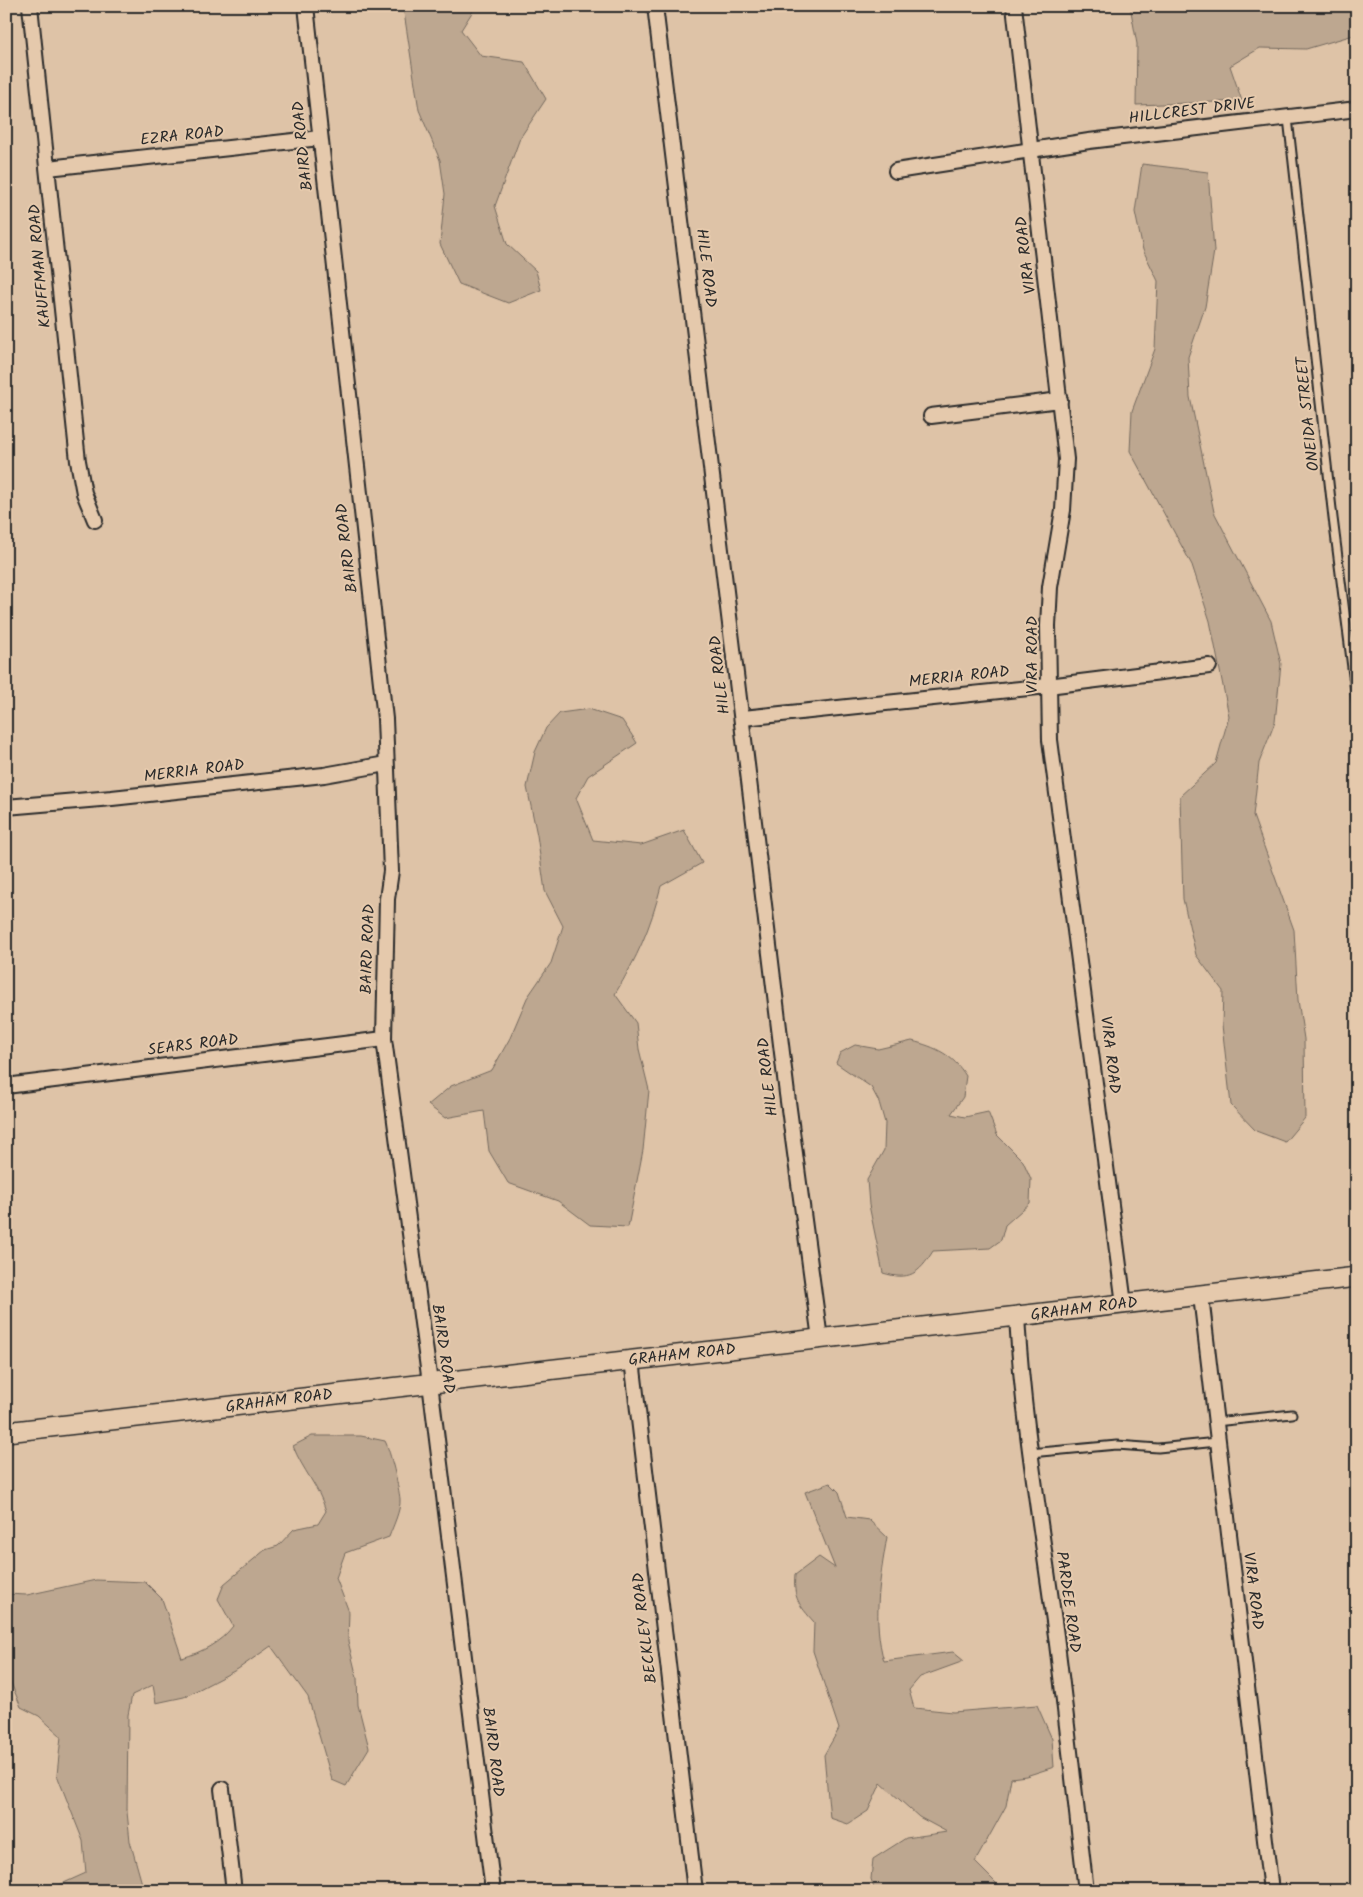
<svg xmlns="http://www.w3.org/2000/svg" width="1363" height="1897" viewBox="0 0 1363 1897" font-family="Kalam,sans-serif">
<rect width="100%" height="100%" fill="#dec3a7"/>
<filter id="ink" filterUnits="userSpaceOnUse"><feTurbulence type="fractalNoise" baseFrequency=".02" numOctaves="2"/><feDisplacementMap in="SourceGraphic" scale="10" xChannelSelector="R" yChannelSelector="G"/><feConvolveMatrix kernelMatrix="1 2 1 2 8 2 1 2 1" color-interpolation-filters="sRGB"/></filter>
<g filter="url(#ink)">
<g fill="#bda790" stroke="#74695e">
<polygon points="403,6 476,6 461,30 481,56 524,62 546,99 520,138 495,206 507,244 536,271 541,290 508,303 459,284 440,244 445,194 440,160 419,110"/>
<polygon points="1130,6 1357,6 1357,34 1306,49 1260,48 1230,66 1242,101 1136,105 1137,44"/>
<polygon points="1142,164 1208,172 1214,251 1205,307 1188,357 1190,397 1214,512 1271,621 1281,664 1275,722 1259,763 1253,816 1294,930 1298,1000 1304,1039 1305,1118 1285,1142 1256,1131 1231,1105 1222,1025 1223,991 1196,955 1183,899 1180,796 1216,763 1229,716 1210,621 1192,565 1130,451 1132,411 1155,349 1158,281 1143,250 1135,212"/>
<path d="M589 709 622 720 637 743 588 776 576 798 593 840 641 845 684 830 702 863 661 886C650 929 638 956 615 994L636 1023 639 1049 649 1090 643 1150 628 1227 590 1225 558 1201 508 1183 489 1151 484 1111 445 1118 428 1105 451 1086 492 1070 510 1038 527 998 551 963 563 926 545 891 537 835 527 787 535 752 546 728 560 713Z"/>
<path d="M912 1041C936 1047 953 1055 966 1076L963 1097 951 1114 965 1117 988 1112 997 1135 1023 1161 1031 1179 1030 1203 1005 1225 1001 1240 990 1248 933 1251C919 1274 909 1281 883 1273L869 1205 867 1180 884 1150 885 1123 879 1102 871 1087 836 1063 840 1053 855 1045 878 1049Z"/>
<path d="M312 1436H361L385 1441C390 1450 399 1488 400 1499 401 1510 393 1526 389 1537L345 1553 336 1578 349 1612 348 1641 357 1678 358 1705 369 1748 346 1786 332 1780 308 1697 271 1646 238 1669 184 1697 156 1703 153 1685 132 1695 128 1715 127 1812 130 1841 144 1891H46L86 1873 83 1841 57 1775 61 1736 39 1716 21 1707 6 1671V1594L27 1595 96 1580 145 1582 162 1599 182 1658C202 1652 220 1643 233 1626L218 1599 224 1584 265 1550 278 1546 294 1529 318 1524 326 1511C318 1485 303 1471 293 1446Z"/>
<path d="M830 1483 839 1492 847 1517 869 1520 887 1537C880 1578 872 1620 884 1661L953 1652 964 1661 920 1677 909 1690 914 1708 953 1712 1037 1705 1052 1739 1054 1767 1026 1776 1011 1778 1006 1806 975 1862 998 1885 1036 1891H875L871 1879 873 1859 906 1838 947 1832 919 1817 881 1783 868 1811 848 1824 830 1818 824 1755 839 1729 813 1651 814 1622C799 1605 793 1598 795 1575L819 1557 835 1568 805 1492Z"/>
</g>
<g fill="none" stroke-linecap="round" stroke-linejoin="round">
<defs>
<g id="lane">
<polyline points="1288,118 1333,518 1357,707"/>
<polyline points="1215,1422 1292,1414"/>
<polyline points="1030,1453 1117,1445 1158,1448 1217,1442"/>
</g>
<g id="street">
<polyline points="30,6 78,461 84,493 95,520"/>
<polyline points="306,6 385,719 391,871 387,899 384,1039 430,1383 493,1891"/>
<polyline points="655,6 787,1094 820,1339"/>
<polyline points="1014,6 1066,459 1063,510 1050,587 1048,626 1050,740 1124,1304"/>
<polyline points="48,168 320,138"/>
<polyline points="896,171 1089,141 1357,109"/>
<polyline points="931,416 1060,400"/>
<polyline points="743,718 1048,686 1209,666"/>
<polyline points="6,807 112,798 324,775 386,764"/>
<polyline points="6,1086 384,1039"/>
<polyline points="1201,1296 1271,1891"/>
<path d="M1017 1317C1023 1424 1042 1530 1056 1636 1067 1721 1076 1806 1086 1891"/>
<polyline points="632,1360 695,1891"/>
<polyline points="222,1789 234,1891"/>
</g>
<polyline id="secondary" points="6,1432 1357,1277"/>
</defs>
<use href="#lane" stroke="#2b2b2b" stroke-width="11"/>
<use href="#street" stroke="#2b2b2b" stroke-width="18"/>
<use href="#secondary" stroke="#2b2b2b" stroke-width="22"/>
<use href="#lane" stroke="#e5c9ac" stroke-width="7"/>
<use href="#street" stroke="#e5c9ac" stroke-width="14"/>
<use href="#secondary" stroke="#e5c9ac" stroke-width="19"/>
</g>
</g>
<g text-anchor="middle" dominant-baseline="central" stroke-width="4" stroke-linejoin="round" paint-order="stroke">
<g font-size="16" fill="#2b2b2b" stroke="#e5c9ac">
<text transform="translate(1192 111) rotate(-7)">HILLCREST DRIVE</text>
<text transform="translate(182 136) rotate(-6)">EZRA ROAD</text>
<text transform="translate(303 146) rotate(-96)">BAIRD ROAD</text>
<text transform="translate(1026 255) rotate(-97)">VIRA ROAD</text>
<text transform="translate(40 266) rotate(-95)">KAUFFMAN ROAD</text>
<text transform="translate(706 268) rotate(83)">HILE ROAD</text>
<text transform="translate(1308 414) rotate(-96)">ONEIDA STREET</text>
<text transform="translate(347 548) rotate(-97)">BAIRD ROAD</text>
<text transform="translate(1032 655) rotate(-90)">VIRA ROAD</text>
<text transform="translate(720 675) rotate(-97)">HILE ROAD</text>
<text transform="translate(959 677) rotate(-6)">MERRIA ROAD</text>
<text transform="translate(194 771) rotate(-7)">MERRIA ROAD</text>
<text transform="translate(368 949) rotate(-88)">BAIRD ROAD</text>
<text transform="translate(193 1045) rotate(-7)">SEARS ROAD</text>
<text transform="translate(1110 1055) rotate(83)">VIRA ROAD</text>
<text transform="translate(768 1077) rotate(-97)">HILE ROAD</text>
<text transform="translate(1084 1309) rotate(-7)">GRAHAM ROAD</text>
<text transform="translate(443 1349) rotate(82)">BAIRD ROAD</text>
<text transform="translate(682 1355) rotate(-6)">GRAHAM ROAD</text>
<text transform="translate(279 1401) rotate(-7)">GRAHAM ROAD</text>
<text transform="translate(1253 1591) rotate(83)">VIRA ROAD</text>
<text transform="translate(1068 1602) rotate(82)">PARDEE ROAD</text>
<text transform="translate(645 1628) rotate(-97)">BECKLEY ROAD</text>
<text transform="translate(493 1752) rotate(83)">BAIRD ROAD</text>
</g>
</g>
<rect width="1363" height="1897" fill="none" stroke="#e5c9ac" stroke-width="25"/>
<rect x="12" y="12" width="1338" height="1872" fill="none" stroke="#2b2b2b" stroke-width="2" filter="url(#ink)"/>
</svg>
